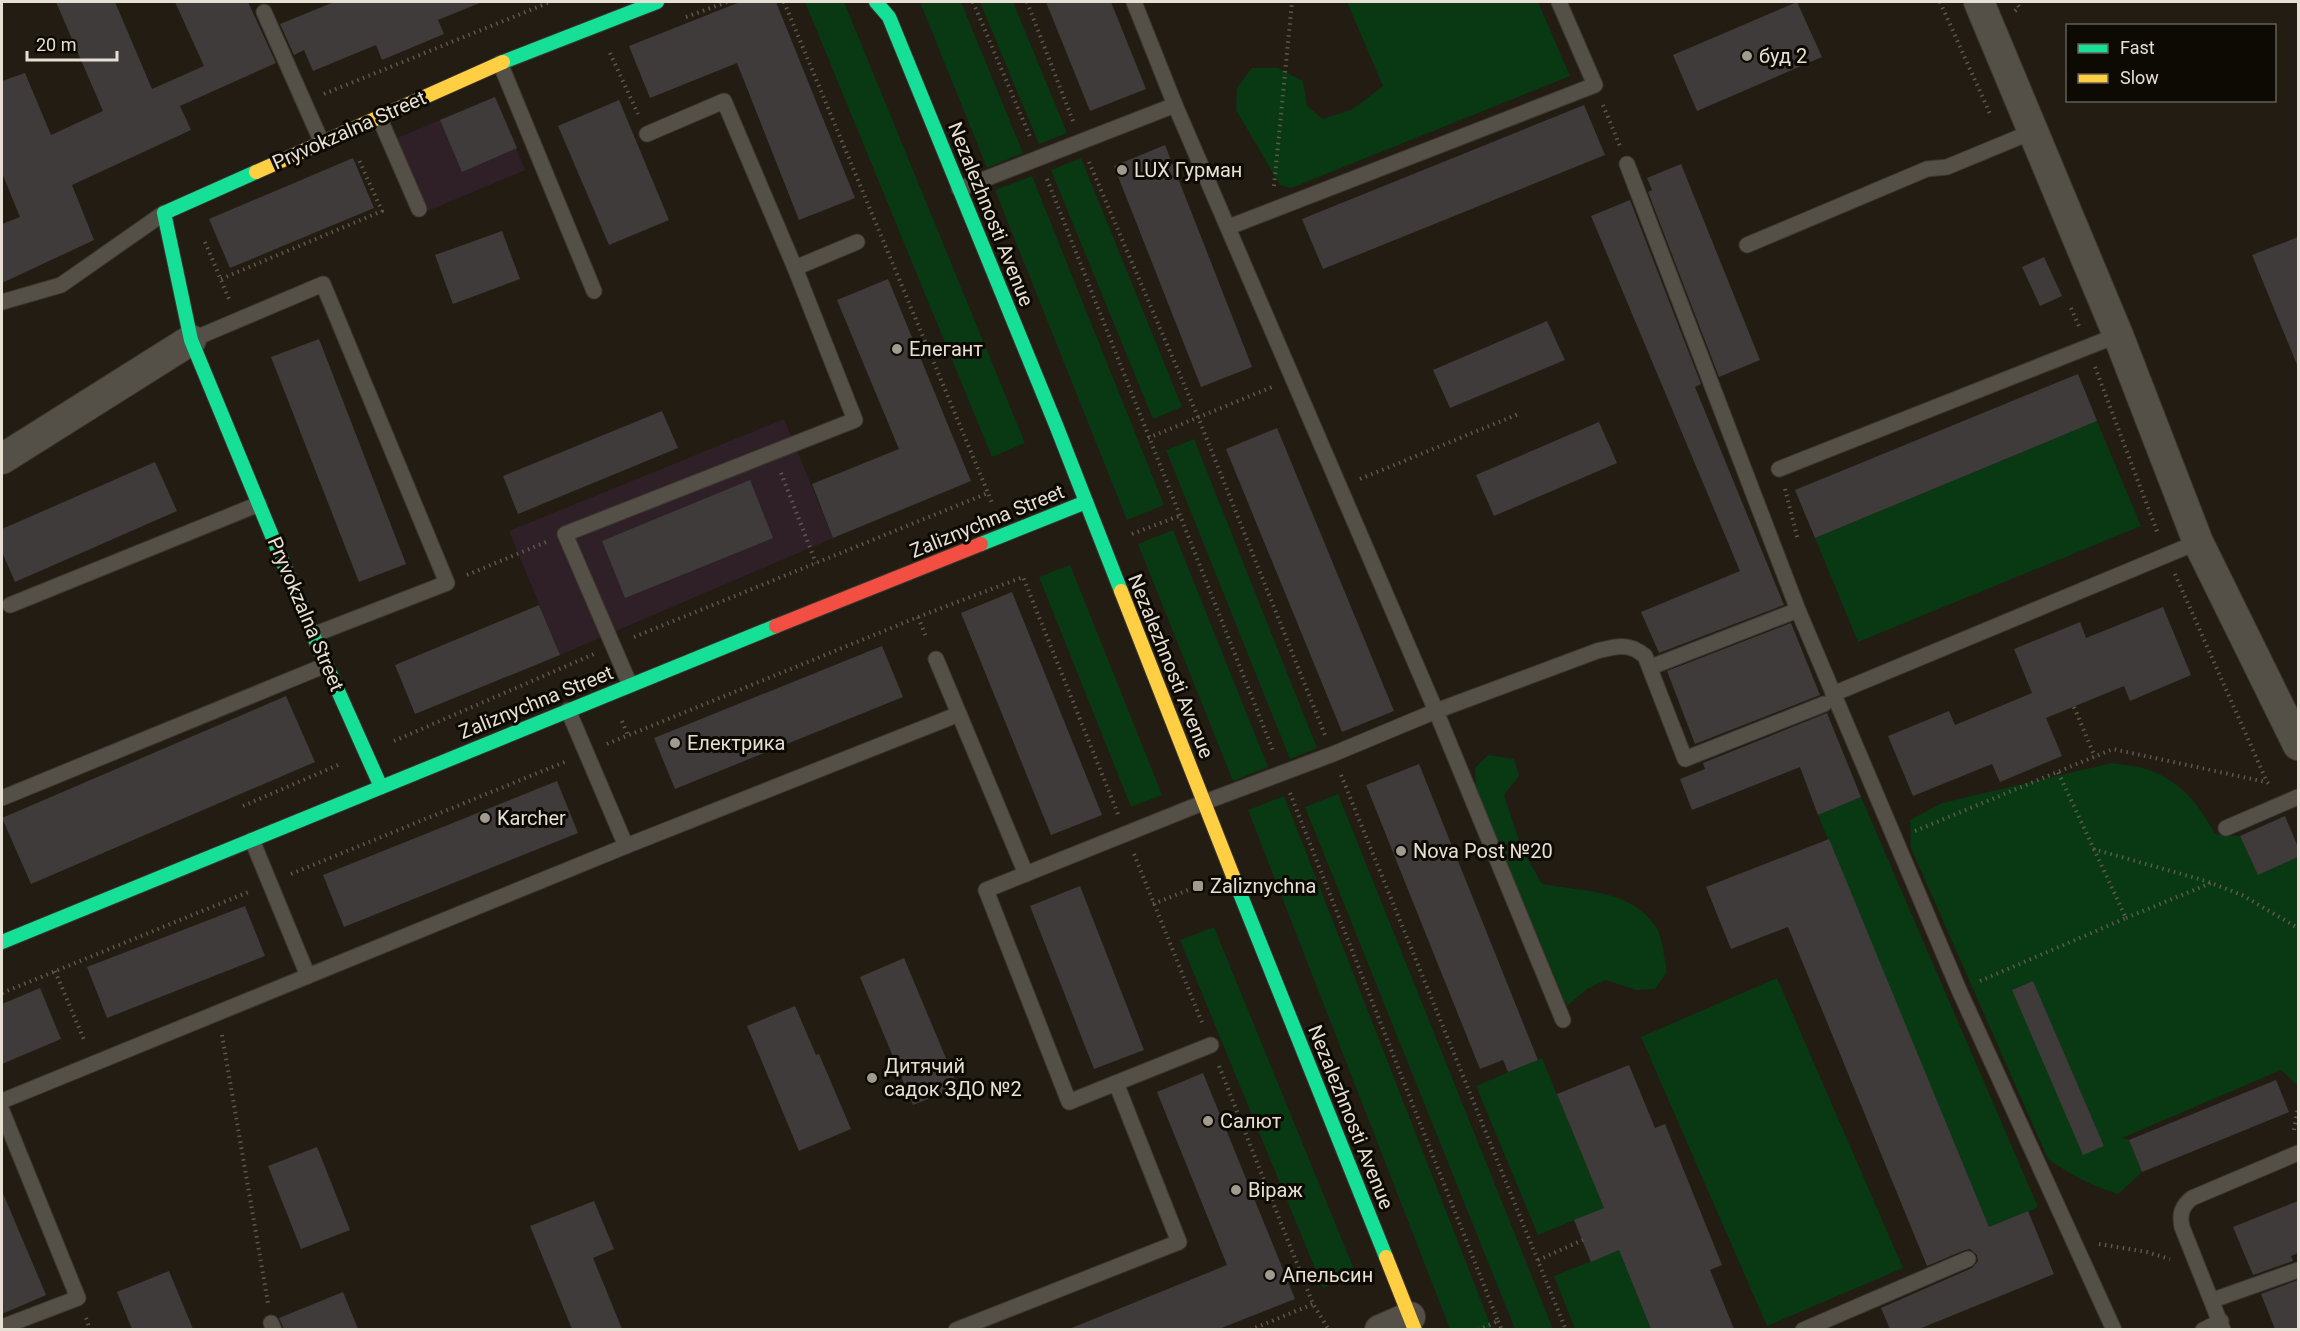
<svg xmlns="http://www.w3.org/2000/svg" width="2300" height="1331" viewBox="0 0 2300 1331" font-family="Roboto,sans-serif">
<rect width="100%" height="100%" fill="#221c12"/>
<g fill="#2f2028">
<polygon points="495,97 525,170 428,211 397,138"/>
<polygon points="784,419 833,538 560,655 509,531"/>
</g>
<g fill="#083913" fill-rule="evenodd">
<polygon points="805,2 844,2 1025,443 992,457"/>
<polygon points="920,2 961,2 1023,153 987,168"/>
<polygon points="980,2 1013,2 1067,133 1039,144"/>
<polygon points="1347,2 1538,2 1570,76 1291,188 1280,185 1236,110 1237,88 1252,68 1278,68 1303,81 1307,106 1323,119 1353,109 1383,86"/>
<polygon points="1081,158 1182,407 1153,419 1051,170"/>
<polygon points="1032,176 1164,505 1127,520 995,190"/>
<polygon points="2097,421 2141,526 1858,642 1815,538"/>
<polygon points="1194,439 1317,748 1290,759 1166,450"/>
<polygon points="1173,530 1268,767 1233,781 1138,544"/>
<polygon points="1070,565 1162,795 1131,807 1039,577"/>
<path d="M1488 755 1514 759 1519 776 1504 795 1522 849 1542 884C1582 892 1630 888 1656 927 1663 938 1664 959 1667 972L1655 989 1636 990 1606 980 1587 989 1567 1006 1476 789 1475 768Z"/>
<path d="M2112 763C2124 765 2138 766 2149 770 2182 782 2200 806 2215 834L2240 836 2258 875 2298 857V1086L2281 1070 2122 1138 2129 1140 2142 1172 2118 1194C2092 1186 2071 1175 2048 1159L1911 848 1910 820 1942 803ZM2033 981 2104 1146 2083 1154 2012 990Z"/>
<polygon points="1338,794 1553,1329 1515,1329 1305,807"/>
<polygon points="1284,796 1492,1329 1450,1329 1248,810"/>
<polygon points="1861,797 2038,1207 1989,1227 1818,815"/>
<polygon points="1214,927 1356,1274 1323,1288 1180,940"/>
<polygon points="1777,978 1903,1268 1767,1326 1641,1037"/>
<polygon points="1542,1058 1604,1208 1538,1235 1476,1086"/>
<polygon points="1619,1250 1651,1329 1575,1329 1554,1276"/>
</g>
<g fill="#3f3b3b">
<polygon points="56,2 115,2 152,89 204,66 175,2 248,2 276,63 180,106 191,130 72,185 94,240 2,283 2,224 20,217 2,173 2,81 25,73 51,135 103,111"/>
<polygon points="334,2 482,2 438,20 444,34 382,60 376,45 313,71 304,50 294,55 280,24"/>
<polygon points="740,2 776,2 855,198 799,220 737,63 650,98 629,46"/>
<polygon points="1046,2 1111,2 1146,89 1090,111"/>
<polygon points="1797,2 1822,57 1697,111 1673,55"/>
<polygon points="495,97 517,148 462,172 440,120"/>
<polygon points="619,100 669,220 609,245 558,126"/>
<polygon points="1584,105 1605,155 1323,269 1302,219"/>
<polygon points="1165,145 1252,367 1201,387 1114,166"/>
<polygon points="353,158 374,208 230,268 209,219"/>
<polygon points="1681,164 1760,360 1719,377 1648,192 1652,190 1647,178"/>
<polygon points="1630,200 1701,384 1695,387 1784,605 1659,653 1641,612 1740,571 1591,216"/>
<polygon points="502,231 520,279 453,304 435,255"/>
<polygon points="2298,237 2298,367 2252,255"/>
<polygon points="2044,257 2062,296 2040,306 2022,267"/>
<polygon points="888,279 971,481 833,538 812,484 899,449 837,300"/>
<polygon points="1547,321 1565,360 1450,408 1433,370"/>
<polygon points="319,339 406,564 359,582 271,357"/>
<polygon points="2078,374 2097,421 1815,538 1795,490"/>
<polygon points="662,411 678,448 518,514 503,476"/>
<polygon points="1599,422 1617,463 1494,516 1476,475"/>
<polygon points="1277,428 1394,711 1342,732 1226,449"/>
<polygon points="155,462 177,511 15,582 2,552 2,529"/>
<polygon points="750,480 773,538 625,598 602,541"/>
<polygon points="1012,592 1102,815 1051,835 961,613"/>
<polygon points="539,605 560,655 415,714 395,665"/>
<polygon points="2163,607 2191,675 2130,701 2124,686 2046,718 2062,756 2000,782 1992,764 1913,796 1888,736 1949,711 1955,725 2032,693 2014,649 2080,622 2086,638"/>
<polygon points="1791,623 1820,695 1695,744 1667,671"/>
<polygon points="882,646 903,697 675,789 654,738"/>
<polygon points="286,696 315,762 31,884 2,818"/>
<polygon points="1827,713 1861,797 1818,815 1800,767 1692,810 1680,779 1705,769 1703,763"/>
<polygon points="1419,764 1538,1060 1508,1072 1503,1060 1480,1069 1366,785"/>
<polygon points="557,781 578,833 344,927 323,875"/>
<polygon points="2285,816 2298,847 2298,857 2258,875 2240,836"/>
<polygon points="1829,839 1989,1227 2028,1211 2054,1274 1919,1329 1890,1329 1881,1308 1972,1268 1978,1261 1977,1255 1970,1249 1965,1250 1927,1266 1788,927 1731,949 1706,887"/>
<polygon points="1080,886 1144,1050 1094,1069 1030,906"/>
<polygon points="245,906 265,956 107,1018 87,967"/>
<polygon points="904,958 958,1087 913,1105 860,977"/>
<polygon points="2033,981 2104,1146 2083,1155 2012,990"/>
<polygon points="40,988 61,1039 2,1064 2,1004"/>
<polygon points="795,1006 816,1055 819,1054 851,1129 799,1151 747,1026"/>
<polygon points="1629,1065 1655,1128 1665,1124 1722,1265 1710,1270 1734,1329 1651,1329 1619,1250 1591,1262 1574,1220 1604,1208 1557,1094"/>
<polygon points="1203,1073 1295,1299 1219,1329 1069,1329 1227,1265 1157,1092"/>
<polygon points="2276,1080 2289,1112 2142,1172 2129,1140"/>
<polygon points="317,1147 350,1230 301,1249 268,1166"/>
<polygon points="2,1191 46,1295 2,1314"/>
<polygon points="594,1201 614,1249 593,1258 622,1329 572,1329 530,1226"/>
<polygon points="2298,1201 2298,1253 2291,1256 2293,1261 2253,1275 2233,1227"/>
<polygon points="169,1271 193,1329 132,1329 117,1292"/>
<polygon points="2298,1280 2298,1329 2275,1329 2261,1294"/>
<polygon points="343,1292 358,1329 284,1329 279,1318"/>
</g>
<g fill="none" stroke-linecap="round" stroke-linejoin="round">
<defs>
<g id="lane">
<polyline points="1134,2 1175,105 1436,711 1563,1020"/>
<polyline points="264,12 322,143"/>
<polyline points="500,63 594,291"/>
<polyline points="379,117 419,209"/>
<polyline points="1627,164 1798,610 1959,990 2114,1330"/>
<polyline points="959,189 1175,105"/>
<polyline points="1229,227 1595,85 1559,2"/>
<polyline points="1747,245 1927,169 1947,167 2034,131"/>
<polyline points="795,268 857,242"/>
<polyline points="2,302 61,285 164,213"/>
<polyline points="191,340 323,284 447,583 313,635"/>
<polyline points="1779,469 2118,335"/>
<polyline points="10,605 259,504"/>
<polyline points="936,659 1026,874"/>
<polyline points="1651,667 1798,610"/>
<polyline points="630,685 565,534 855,420 795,268 724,101 647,134"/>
<polyline points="1833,694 2198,542"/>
<polyline points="568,710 626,846"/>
<polyline points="2,798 326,665"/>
<polyline points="2226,828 2298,797"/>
<polyline points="252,840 308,976"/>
<polyline points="1116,1083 1211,1045"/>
<polyline points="2,1101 626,846 959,714"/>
<polyline points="2,1111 78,1298 2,1327"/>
<polyline points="2213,1300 2298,1270"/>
<polyline points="271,1323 274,1330"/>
<path d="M956 1330 1179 1242 1116 1083 1069 1102 986 890 1205 802 1333 754 1436 711 1597 651C1616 646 1629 642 1645 656L1685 759 1824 704"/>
<polyline points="1803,1330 1968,1259"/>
<polyline points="2203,1330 2221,1321"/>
<path d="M2223 1330 2182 1227C2179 1214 2182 1206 2192 1198L2298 1153"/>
</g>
<g id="street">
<polyline points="1979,2 2118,335 2198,542 2298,745"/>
<polyline points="2,459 191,340"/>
<polyline points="1380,1330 1410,1317"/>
</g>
<g id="fast">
<polyline points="876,2 889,17 1056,425 1121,591"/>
<polyline points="503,62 657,2"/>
<polyline points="256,172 164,213 191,340 313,635 381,787"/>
<polyline points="981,544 1086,502"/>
<polyline points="1233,876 1386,1257"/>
<polyline points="2,942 776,626"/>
</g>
<g id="slow">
<polyline points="256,172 503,62"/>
<polyline points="1121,591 1233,876"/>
<polyline points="1386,1257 1415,1330"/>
</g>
<polyline id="jam" points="776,626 981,544"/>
</defs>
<use href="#lane" stroke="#3b362f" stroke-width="17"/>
<use href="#street" stroke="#3b362f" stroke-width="32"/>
<use href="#fast" stroke="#3b362f" stroke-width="16"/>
<use href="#slow" stroke="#3b362f" stroke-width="16"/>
<use href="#jam" stroke="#3b362f" stroke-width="16"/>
<g stroke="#5c5850" stroke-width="4" stroke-dasharray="1.5 4.5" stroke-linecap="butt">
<polyline points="784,2 988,493"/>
<polyline points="973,2 1031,139"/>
<polyline points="1027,2 1073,121"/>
<polyline points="1940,2 1991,116"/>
<polyline points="2015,11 2019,7 2016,2"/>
<polyline points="686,17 727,2"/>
<polyline points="610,53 638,114"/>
<polyline points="324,94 550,2"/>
<polyline points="1603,105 1620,146"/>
<polyline points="1089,162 1198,417 1325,735"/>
<polyline points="1047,179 1274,753"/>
<polyline points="1274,186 1292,2"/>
<polyline points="205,242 229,299"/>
<polyline points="221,279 382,211 359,160"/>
<polyline points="2071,308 2079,326"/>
<polyline points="2095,367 2158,534"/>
<polyline points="1148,438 1272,387"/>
<polyline points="781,473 816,563"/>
<polyline points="1360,479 1521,413"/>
<polyline points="1785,489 1798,540"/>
<polyline points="1132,534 1179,516"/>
<polyline points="2175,574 2267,782 2270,785"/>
<polyline points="467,575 546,542"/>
<polyline points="918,617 927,639"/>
<polyline points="634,637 988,493 993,505"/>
<polyline points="2074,707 2095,757"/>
<polyline points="622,721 628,736"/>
<polyline points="394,741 594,654"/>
<polyline points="607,744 918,617 1023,577 1118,814"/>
<polyline points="1341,775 1566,1330"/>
<polyline points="1290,793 1498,1321 1478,1330"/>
<polyline points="243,806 338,765"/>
<polyline points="1915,831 2113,749 2266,782"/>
<polyline points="2093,849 2206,881 2242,895 2298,928"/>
<polyline points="1134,854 1203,1025"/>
<polyline points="291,874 567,761"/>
<polyline points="1153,904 1198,886"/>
<polyline points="2126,918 2211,883"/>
<polyline points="55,971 85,1042"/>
<polyline points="1980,981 2126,918 2058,772"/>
<polyline points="2,993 251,891"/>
<polyline points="222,1035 268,1303"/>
<polyline points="1219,1066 1313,1304 1329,1330"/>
<polyline points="2294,1130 2298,1108"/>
<polyline points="2099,1244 2147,1252 2170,1259"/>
<polyline points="1538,1260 1583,1240"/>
<polyline points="86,1318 90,1330"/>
<polyline points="1498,1321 1502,1330"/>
<polyline points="1250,1330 1313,1304"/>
</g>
<use href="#lane" stroke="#544f47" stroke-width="15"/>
<use href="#street" stroke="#544f47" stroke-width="30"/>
<use href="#fast" stroke="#16e098" stroke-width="14"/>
<use href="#slow" stroke="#ffcf43" stroke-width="14"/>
<use href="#jam" stroke="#f24e42" stroke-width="14"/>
</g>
<g fill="#a19b8f" stroke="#0d0903" stroke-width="2">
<circle cx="1747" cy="56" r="6"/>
<circle cx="1122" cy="170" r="6"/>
<circle cx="897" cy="349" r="6"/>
<circle cx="675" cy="743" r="6"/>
<circle cx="485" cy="818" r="6"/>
<circle cx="1401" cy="851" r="6"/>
<rect x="1192" y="880" width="12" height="12" rx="3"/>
<circle cx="872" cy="1078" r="6"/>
<circle cx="1208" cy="1121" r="6"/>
<circle cx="1236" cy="1190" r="6"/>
<circle cx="1270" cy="1275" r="6"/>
</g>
<g text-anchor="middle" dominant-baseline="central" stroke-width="6" stroke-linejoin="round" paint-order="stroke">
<g font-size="20" fill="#e6dfd3" stroke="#0d0903" text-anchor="start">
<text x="1759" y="56">буд 2</text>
<text x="1134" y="170">LUX Гурман</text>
<text x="909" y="349">Елегант</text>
<text x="687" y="743">Електрика</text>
<text x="497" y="818">Karcher</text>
<text x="1413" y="851">Nova Post №20</text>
<text x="1210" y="886">Zaliznychna</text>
<text x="884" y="1066">Дитячий<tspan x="884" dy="23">садок ЗДО №2</tspan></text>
<text x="1220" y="1121">Салют</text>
<text x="1248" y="1190">Віраж</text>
<text x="1282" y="1275">Апельсин</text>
</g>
<g font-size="20" fill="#e6dfd3" stroke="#0d0903">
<text transform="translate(349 130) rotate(-24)">Pryvokzalna Street</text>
<text transform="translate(991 214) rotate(68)">Nezalezhnosti Avenue</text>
<text transform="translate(987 521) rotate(-22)">Zaliznychna Street</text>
<text transform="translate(306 614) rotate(67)">Pryvokzalna Street</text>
<text transform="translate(1171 666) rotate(68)">Nezalezhnosti Avenue</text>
<text transform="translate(536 702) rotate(-22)">Zaliznychna Street</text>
<text transform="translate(1351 1117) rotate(68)">Nezalezhnosti Avenue</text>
</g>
</g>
<rect width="2300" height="1331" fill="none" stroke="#e6dfd3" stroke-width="6"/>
<rect x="2066" y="24" width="210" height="78" fill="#0d0903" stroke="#645f56" stroke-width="1.5"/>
<rect x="2078" y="44" width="30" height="9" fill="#16e098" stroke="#645f56" stroke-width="1.5"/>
<text x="2120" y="54" font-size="18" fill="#e6dfd3">Fast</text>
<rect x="2078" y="74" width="30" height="9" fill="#ffcf43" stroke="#645f56" stroke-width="1.5"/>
<text x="2120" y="84" font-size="18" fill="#e6dfd3">Slow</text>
<path d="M27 51v9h90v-9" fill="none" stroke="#e6dfd3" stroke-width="3"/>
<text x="36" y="51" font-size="18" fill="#e6dfd3" stroke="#0d0903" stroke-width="4.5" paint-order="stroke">20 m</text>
</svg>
